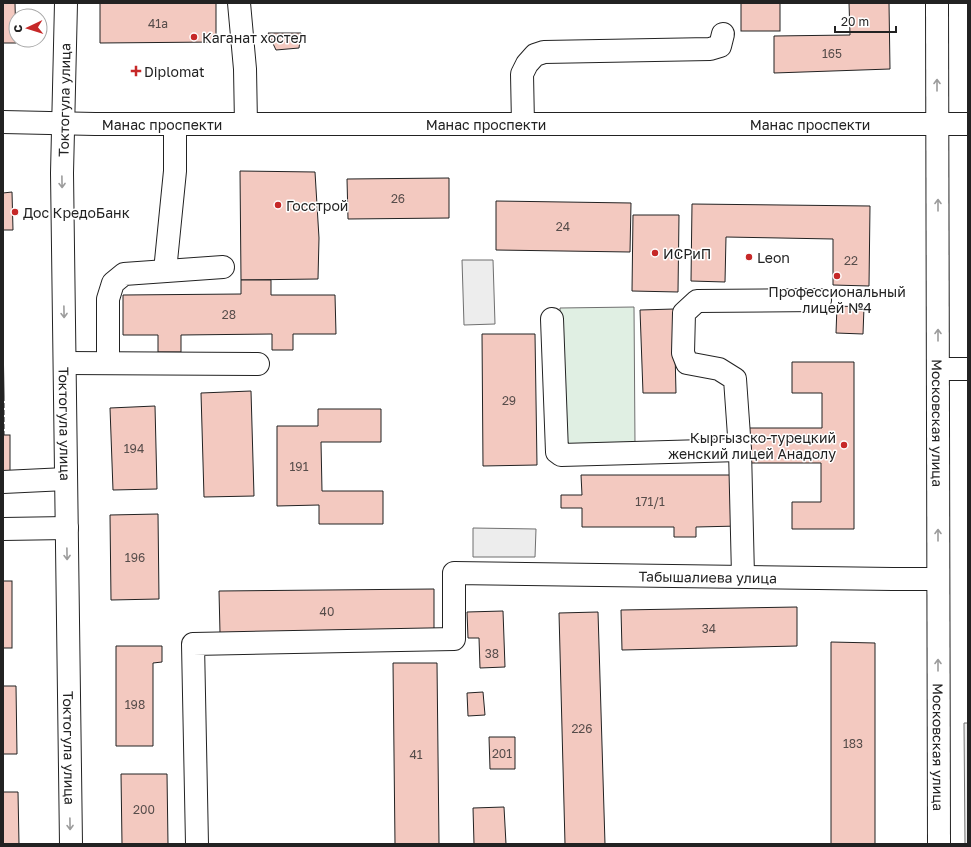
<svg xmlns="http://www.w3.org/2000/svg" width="971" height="847" viewBox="0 0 971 847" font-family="'Golos Text',sans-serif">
<rect width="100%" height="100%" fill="#fff"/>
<polygon fill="#e0efe3" stroke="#6f6f6f" points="634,307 635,444 562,445 560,308"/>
<g fill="#ededed" stroke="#6f6f6f">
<polygon points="493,260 495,324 464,325 462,260"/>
<polygon points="473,528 536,529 535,557 473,557"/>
<polygon points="964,723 968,723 968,844 965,844"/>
</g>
<g fill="#f3c9c0" stroke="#222">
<polygon points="3,3 15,3 16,43 3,43"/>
<polygon points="100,3 216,3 216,42 100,43"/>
<rect x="741" y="3" width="39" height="28"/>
<polygon points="849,3 889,3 890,69 774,73 774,36 850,35"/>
<polygon points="268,33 301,33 299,48 276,50"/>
<polygon points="240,171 315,172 319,238 318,279 241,280"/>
<polygon points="449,178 449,218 348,219 347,179"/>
<polygon points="12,192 13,230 3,230 3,193"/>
<polygon points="496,201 631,203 630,252 496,250"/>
<polygon points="692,204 870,206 869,286 833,285 833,239 726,237 725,282 691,281"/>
<polygon points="633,215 679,215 678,292 632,291"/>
<polygon points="241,280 271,280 271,295 335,295 336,334 293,334 293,350 272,350 272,334 181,335 181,352 158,352 158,335 123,335 123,295 241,294"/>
<polygon points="837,306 864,307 863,334 836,333"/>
<polygon points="674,309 676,393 643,393 640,310"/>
<polygon points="3,334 4,396 3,396"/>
<polygon points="482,334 535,334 537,465 483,466"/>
<polygon points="792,362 854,362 854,529 792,529 792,502 821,502 821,463 742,463 742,428 822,428 822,393 792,393"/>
<polygon points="251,391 254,496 204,497 201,393"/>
<polygon points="155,406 157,489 113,490 110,408"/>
<polygon points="318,409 381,409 381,442 321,442 322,491 383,491 383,524 319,524 319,505 277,506 277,426 318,426"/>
<rect x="3" y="435" width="7" height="36"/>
<polygon points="581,475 739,475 739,526 696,527 696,537 674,537 674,527 582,527 582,508 561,508 561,495 582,495"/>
<polygon points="158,514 159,599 111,600 110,515"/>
<rect x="3" y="581" width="9" height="67"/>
<polygon points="434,589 434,630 220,633 219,591"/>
<polygon points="797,607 797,646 622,650 621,610"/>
<polygon points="503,611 505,667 480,668 479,638 468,638 467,612"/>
<polygon points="598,612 605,844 565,844 559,613"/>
<polygon points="831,642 875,643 875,844 831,844"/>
<polygon points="116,646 162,646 162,662 153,663 153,746 116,746"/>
<polygon points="393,663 437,663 439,844 395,844"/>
<polygon points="3,686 16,686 17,754 3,754"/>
<polygon points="483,692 485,715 468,716 467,693"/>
<polygon points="489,737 515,737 515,769 490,769"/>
<polygon points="121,774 167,774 168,844 122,844"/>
<polygon points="3,792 18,792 19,844 3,844"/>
<polygon points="504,807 506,844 474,844 473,808"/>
</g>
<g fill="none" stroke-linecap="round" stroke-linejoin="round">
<defs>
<g id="minor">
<polyline points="239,3 245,69 246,124"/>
<polyline points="523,124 522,74 527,64 535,55 544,52 710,49 720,46 723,34"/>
<polyline points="165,271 175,171 175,124"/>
<polyline points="552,319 557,452 561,455 740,450"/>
<polyline points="65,363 258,364"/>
<polyline points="108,363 108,299 113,283 124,274 223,267"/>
<polyline points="938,369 968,369"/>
<polyline points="3,482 66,479"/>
<polyline points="3,529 67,528"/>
<polyline points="743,576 740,450 735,379 719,369 687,363 683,353 684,313 697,301 820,300"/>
<path id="s1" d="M197 844 193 644 454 639V573L893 579H938"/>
</g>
<g id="major">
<path id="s2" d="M66 3 62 173 71 844"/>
<path id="s3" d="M937 3 939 844"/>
<path id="s4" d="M3 122 95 124H968"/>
</g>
</defs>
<use href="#minor" stroke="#222" stroke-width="24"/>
<use href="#major" stroke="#222" stroke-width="24"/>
<use href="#minor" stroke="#fff" stroke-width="22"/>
<use href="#major" stroke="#fff" stroke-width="22"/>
<polyline stroke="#222" stroke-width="1" stroke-dasharray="5 2" stroke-linecap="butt" points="4,396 4,435"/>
</g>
<defs><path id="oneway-shaft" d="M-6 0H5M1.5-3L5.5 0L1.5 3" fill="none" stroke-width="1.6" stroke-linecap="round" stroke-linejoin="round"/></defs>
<g stroke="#9c9c9c">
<use href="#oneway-shaft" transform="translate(937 85) rotate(-90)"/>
<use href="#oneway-shaft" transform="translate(62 182) rotate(89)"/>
<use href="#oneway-shaft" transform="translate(938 205) rotate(-90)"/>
<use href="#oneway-shaft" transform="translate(64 312) rotate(89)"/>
<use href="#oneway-shaft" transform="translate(938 335) rotate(-90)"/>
<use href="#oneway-shaft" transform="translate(938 535) rotate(-90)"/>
<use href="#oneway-shaft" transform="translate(67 554) rotate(89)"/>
<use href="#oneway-shaft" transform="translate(938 665) rotate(-90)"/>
<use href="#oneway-shaft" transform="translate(70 824) rotate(89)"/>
</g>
<g fill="#c62828" stroke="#fff" stroke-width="1.5">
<circle cx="194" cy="37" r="4"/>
<path d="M134 65h4v4h4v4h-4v4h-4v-4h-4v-4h4z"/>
<circle cx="278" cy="205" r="4"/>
<circle cx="15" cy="212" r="4"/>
<circle cx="655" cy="253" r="4"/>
<circle cx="749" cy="257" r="4"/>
<circle cx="837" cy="276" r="4"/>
<circle cx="844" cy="445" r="4"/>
</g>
<g text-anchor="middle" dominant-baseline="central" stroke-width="3" stroke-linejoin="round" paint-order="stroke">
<g font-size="12" fill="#564c4a">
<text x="158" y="23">41а</text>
<text x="832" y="53">165</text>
<text x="398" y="198">26</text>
<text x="563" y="226">24</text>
<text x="851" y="260">22</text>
<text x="229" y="314">28</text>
<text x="509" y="400">29</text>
<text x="134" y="448">194</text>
<text x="299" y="466">191</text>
<text x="650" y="501">171/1</text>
<text x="135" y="557">196</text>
<text x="327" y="611">40</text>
<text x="709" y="628">34</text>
<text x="492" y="653">38</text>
<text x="135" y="704">198</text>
<text x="582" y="728">226</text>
<text x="853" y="743">183</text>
<text x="502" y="753">201</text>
<text x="416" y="754">41</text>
<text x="144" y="809">200</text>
</g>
<g font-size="14" fill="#222" stroke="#fff" text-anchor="start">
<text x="202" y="37">Каганат хостел</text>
<text x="144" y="71">Diplomat</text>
<text x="286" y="205">Госстрой</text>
<text x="23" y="212">Дос КредоБанк</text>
<text x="663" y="253">ИСРиП</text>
<text x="757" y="257">Leon</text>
<text x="837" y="291" text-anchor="middle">Профессиональный<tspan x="837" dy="16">лицей №4</tspan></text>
<text x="836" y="437" text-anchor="end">Кыргызско-турецкий<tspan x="836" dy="16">женский лицей Анадолу</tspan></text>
</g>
<g font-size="14" fill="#222" stroke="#fff">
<text transform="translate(64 100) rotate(-89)">Токтогула улица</text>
<text stroke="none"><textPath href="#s4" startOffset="159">Манас проспекти</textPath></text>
<text stroke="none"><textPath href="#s4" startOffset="483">Манас проспекти</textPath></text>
<text stroke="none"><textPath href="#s4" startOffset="807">Манас проспекти</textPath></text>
<text stroke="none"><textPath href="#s2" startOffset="421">Токтогула улица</textPath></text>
<text stroke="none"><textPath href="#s3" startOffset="420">Московская улица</textPath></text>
<text stroke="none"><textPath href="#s1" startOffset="781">Табышалиева улица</textPath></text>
<text stroke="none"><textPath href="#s2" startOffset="745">Токтогула улица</textPath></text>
<text stroke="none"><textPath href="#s3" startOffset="744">Московская улица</textPath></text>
</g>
</g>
<rect width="971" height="847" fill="none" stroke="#222222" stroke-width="8"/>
<g transform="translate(28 28) rotate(266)"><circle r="19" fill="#ffffff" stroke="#a7a7a7"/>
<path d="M0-3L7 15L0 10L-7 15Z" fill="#c62828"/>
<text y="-6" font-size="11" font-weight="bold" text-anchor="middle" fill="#222222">С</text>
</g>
<path d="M835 26v6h61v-6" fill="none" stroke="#222222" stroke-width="2"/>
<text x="841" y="26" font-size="12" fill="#222222" stroke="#ffffff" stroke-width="3" paint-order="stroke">20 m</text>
</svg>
